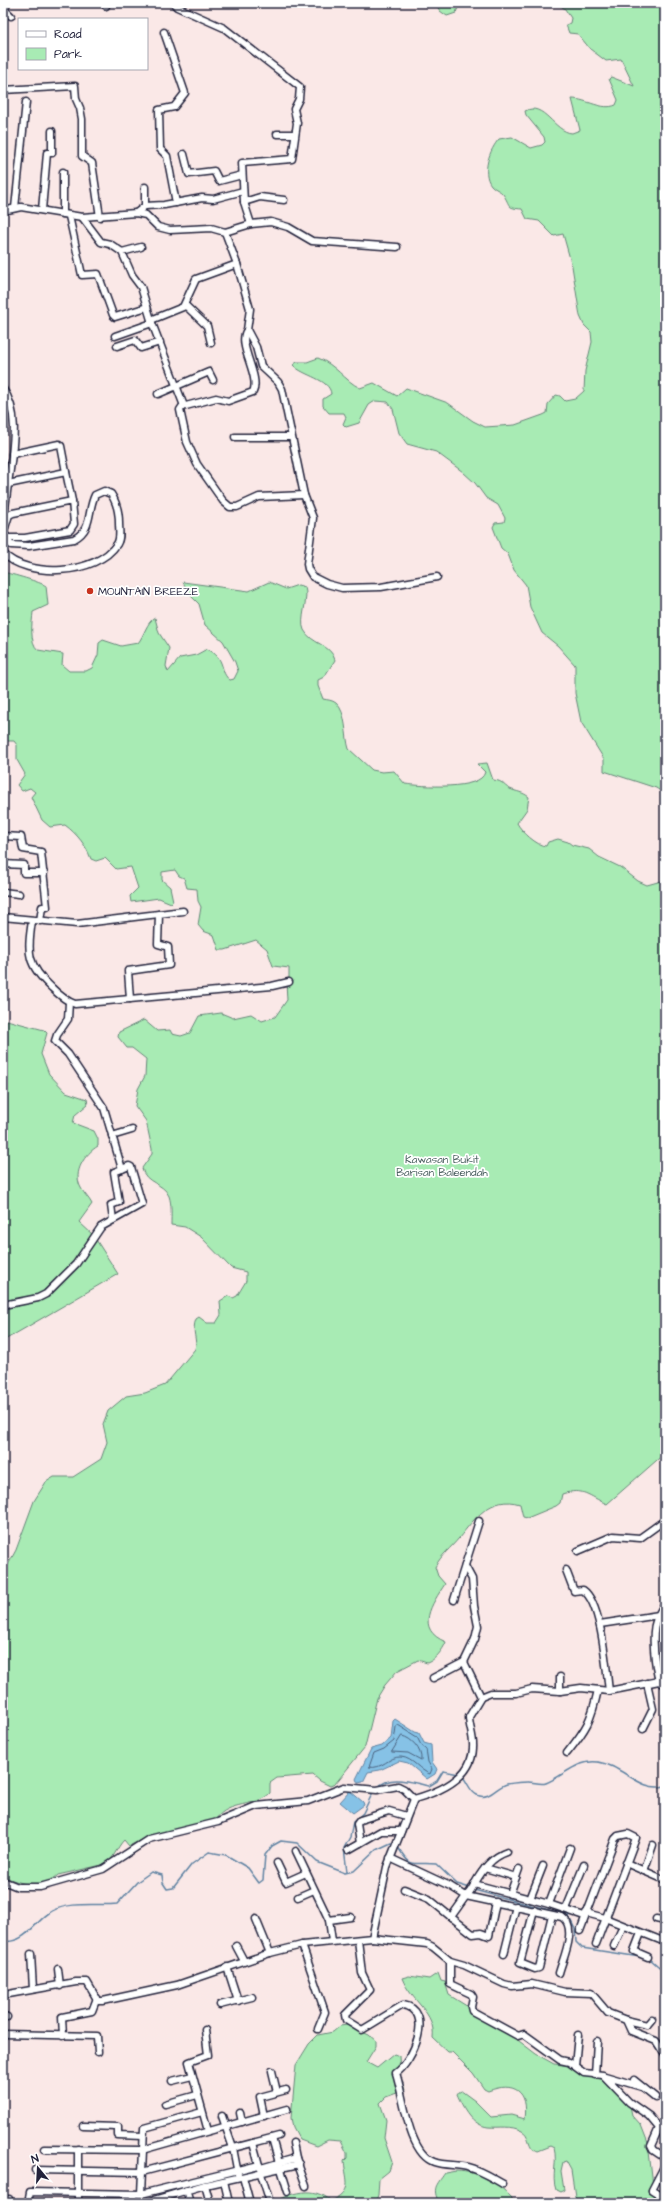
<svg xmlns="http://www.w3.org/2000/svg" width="668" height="2206" viewBox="0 0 668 2206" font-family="'Architects Daughter',sans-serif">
<rect width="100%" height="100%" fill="#fae8e7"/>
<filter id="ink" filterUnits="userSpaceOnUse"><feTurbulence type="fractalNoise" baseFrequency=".025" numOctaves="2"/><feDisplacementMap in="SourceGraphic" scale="8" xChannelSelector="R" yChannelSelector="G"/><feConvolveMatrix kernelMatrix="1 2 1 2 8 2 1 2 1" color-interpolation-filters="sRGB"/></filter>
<g filter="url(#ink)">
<g fill="#a8ebb4" stroke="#658678">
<polygon points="423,3 459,3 459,4 456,13 447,16 440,11 435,3"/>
<path d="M557 3H665V794L656 788 604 771V759L581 722 575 693V665L558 646 542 633 530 607 526 585 514 570 508 554 501 548 493 527 495 523 504 522 505 518 498 505 486 498 475 483 463 472 436 452 407 444 399 433 393 409 388 402 375 401 369 405 359 423 346 427 343 424 346 417 344 413H329L323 406V399L331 394C330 379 303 376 293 365L297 362H307L318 358C336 365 344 380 360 388L374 383 397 396 406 388 448 403 473 421 485 427 515 425 543 415 547 413 548 404 556 395 560 396 565 401 575 399 584 391 585 371 592 342 591 332 584 325 580 316 572 266 563 234 554 236 539 221 527 219 522 209C506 208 511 206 503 194 500 190 494 189 491 185 481 172 490 149 499 139L512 137 531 148 542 145 545 142 544 137 526 115 525 111C544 101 554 132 572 133L580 130 572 99C587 99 602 111 616 105L618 100 609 79 611 77 634 86 621 59 606 61 590 49 578 34 569 33 566 25 570 23 571 18 565 9Z"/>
<path d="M3 572C11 574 41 582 46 586L48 605 33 612C32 623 29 642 38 650L63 654 62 665 69 671H86L92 668 98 655 99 643 103 640 121 646 138 643C144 636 147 621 155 618L159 633 169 648 166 666 168 672 180 658 196 655 207 649C227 658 219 673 230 680L234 679 238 671 235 662 223 641 205 625 199 604 189 594 183 582 249 591 269 582 286 589 298 585 305 587C309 599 299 620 304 630 311 644 331 644 335 660L324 677 318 680V686L323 699C328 700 332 700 336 703 347 712 345 737 349 749L372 770 382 772 394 771 405 784C420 786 481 791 485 772L477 764 487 763 493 780C504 781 502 785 510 789 517 792 523 792 529 797L527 809 517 823C521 831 537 846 546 846L548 842 558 839 568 842 572 845 589 849 599 857 620 867 638 881 647 885 665 880V1453L607 1504C588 1496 584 1487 562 1494L560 1503 556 1506 527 1518 523 1517 520 1504C491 1495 474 1519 459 1538 451 1548 441 1555 435 1567L438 1576 445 1584C432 1604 414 1629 446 1642 443 1650 435 1660 427 1663L418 1660 397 1671 385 1685 377 1698 365 1747 335 1784 330 1786 320 1781 313 1775 277 1778 270 1783V1793C256 1808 229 1800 216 1819L149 1836 129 1846 124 1840C117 1847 113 1860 106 1864L58 1875C42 1890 20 1884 3 1876V1574L16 1550 34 1501 46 1482 54 1477H73L101 1459 107 1442 103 1424 108 1411 126 1396 145 1393 165 1385 195 1349C198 1340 191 1332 196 1319L199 1317 207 1323H216L221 1315 220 1301 228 1296 233 1298 237 1296 246 1281V1272L231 1268 201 1237 185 1227 171 1225C171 1215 172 1205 169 1196 163 1182 145 1184 142 1168L152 1154V1149L146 1121 135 1106 138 1089 145 1076 146 1059 132 1048H127L118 1037 119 1032 144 1020 157 1031 170 1030 172 1034 181 1036 190 1033 199 1016 221 1013 233 1018 251 1014 262 1021 275 1017 287 1000 286 982 289 978V968L273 966 267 949 256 940 225 950H219L214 935 203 931 198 925 201 907 198 901 197 889 187 888 184 878 179 876 175 870 162 872V880L170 887 173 901 171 903 159 898 131 902 130 896 138 888 131 867 116 869 105 858 96 861 91 859C86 845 77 834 65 825L50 827 42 820 31 797 35 792 30 788 22 791 17 785 25 774 17 760V745L14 741H3Z"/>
<path d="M3 1019 44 1030 47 1033 41 1054 49 1074 66 1092 87 1099 88 1104 75 1115 73 1123 94 1131 98 1139V1146C85 1154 72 1172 81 1188 84 1194 89 1198 92 1204L79 1222 93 1235 118 1274 3 1341Z"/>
<path d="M438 1973 441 1981 445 1982 449 1995 502 2028 536 2054 554 2064 572 2066 586 2075 612 2082 630 2106 632 2115 641 2125 648 2143 655 2203H576L571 2170 566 2161 563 2162 561 2171 564 2190 560 2192 556 2190C551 2176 558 2162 554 2148L550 2146 537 2151 533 2149C528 2144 529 2134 522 2131 511 2125 500 2128 488 2127 472 2125 463 2108 457 2094L460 2090 475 2101 491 2117 511 2115 525 2119C529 2091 514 2081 488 2091L484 2089 473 2073 452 2052H448L433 2038C436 2012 411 2002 402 1978L409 1976 429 1979Z"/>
<path d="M347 2025 369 2035 376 2041V2046L366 2062 377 2068 394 2054 399 2056 400 2075 405 2090 386 2097 380 2103 386 2120 384 2138 392 2162 389 2171 379 2179 378 2195 375 2203H273C291 2193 314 2185 331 2201 354 2191 346 2181 344 2161L347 2158V2153L341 2141 328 2140 316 2146 300 2140 293 2127 291 2118 296 2065 309 2044 318 2035 333 2032 340 2026Z"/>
<path d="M456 2171C480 2172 495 2180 512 2198V2203H439C432 2188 436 2186 445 2173Z"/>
</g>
<g fill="#86c2e6" stroke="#5e82a2">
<polygon points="395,1719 415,1732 419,1733 424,1743 431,1745 432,1762 437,1769 435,1774 427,1779 408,1763 399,1761 380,1770 368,1772 363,1782 358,1783 356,1779 371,1749 382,1746 391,1738 393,1721"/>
<polygon points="350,1791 363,1802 364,1805 353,1813 340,1802"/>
</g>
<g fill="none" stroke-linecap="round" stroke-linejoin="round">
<g stroke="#4a627f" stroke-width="1">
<path d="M398 1725 417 1737 421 1745 426 1749 428 1762 432 1769 430 1774C420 1771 413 1758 401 1757 389 1756 382 1770 369 1767L374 1753 384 1749 394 1741 396 1727Z"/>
<path d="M402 1736C412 1738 422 1750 421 1760L408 1753 392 1752Z"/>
</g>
<g stroke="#5e82a2" stroke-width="1.5">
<path d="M462 1776C468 1782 469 1791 477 1795 489 1801 497 1786 507 1784 513 1783 522 1782 528 1782 534 1782 541 1785 546 1783 564 1776 577 1759 598 1762 622 1765 641 1793 665 1786"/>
<path d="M377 1788C391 1773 413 1783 429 1786L437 1781 443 1771 459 1774"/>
<path d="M398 1847C412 1871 413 1861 436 1864L457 1884 470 1888"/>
<polyline points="347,1872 344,1848 350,1837 353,1822 363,1813 373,1792"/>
<polyline points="474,1890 568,1915 575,1929 576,1942 582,1948 640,1957"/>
<path d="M3 1941C25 1945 36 1920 52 1911 71 1901 97 1906 117 1904L137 1882 151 1872 162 1875 163 1883 167 1889 173 1888 192 1864 209 1852 226 1855 248 1868 259 1883 263 1880 265 1855 272 1846 281 1841 297 1843 317 1862 345 1873 354 1871 376 1850 391 1843 395 1845"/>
<polyline points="650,1959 665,1972"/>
</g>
<defs>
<g id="minor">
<polyline points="105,3 106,6"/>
<polyline points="173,3 177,7 224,28 300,87 299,99 294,109 297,123 292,159 242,163 244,202 251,224"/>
<polyline points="3,8 11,16"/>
<polyline points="164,32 185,93 174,107 159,110 160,149 167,156 176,203"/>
<polyline points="3,90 75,86 76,99 80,108 82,119 82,156 92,163 100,217"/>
<polyline points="277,134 294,134"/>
<polyline points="184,154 189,174 214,171 219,181 242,175"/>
<polyline points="244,202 260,197 284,200"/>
<polyline points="145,206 164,205 202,198 213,199 243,191"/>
<polyline points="15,208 26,102"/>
<polyline points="42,210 47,153 52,153 52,131"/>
<polyline points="3,211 21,207 82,217 136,213 146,215 158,227 170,230 211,228 225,232 251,224 271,222 288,227 312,241 397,247"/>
<polyline points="136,213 145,206 145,187"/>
<polyline points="63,214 63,172"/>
<polyline points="69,216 82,275 98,274 113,315 115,317 147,307"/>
<polyline points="82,217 101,242 110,244 122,252"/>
<polyline points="237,264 250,309 247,330 256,347 261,366 278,382 282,389 304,495 313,518 307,564 308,569 313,577 327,584 342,588 381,587 437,577"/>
<polyline points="185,305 207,326 211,343"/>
<polyline points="151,320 183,307 196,279 237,264 225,232"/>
<polyline points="152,323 184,406"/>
<path d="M247 330C236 344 261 376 253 392L228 401 216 398 182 407 180 410 187 442 197 464 223 501 230 507H237L259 497 304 495"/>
<polyline points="115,336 152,323 141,287 132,275 122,252 141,247"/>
<polyline points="117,346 135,340 141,348 160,342"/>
<path d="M3 389C22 415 11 456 8 485 6 496 6 508 3 519"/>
<polyline points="158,394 209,372 213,380"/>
<polyline points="235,437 291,437"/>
<polyline points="12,454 59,444 61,446 66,472"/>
<polyline points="8,484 66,472 72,501"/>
<path d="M3 531 11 545 29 546 74 539C93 529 87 511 95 495L104 491 111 494C117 503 119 513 119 523 119 531 121 538 117 544 97 575 27 579 3 553"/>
<polyline points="4,531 9,515 13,513 72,501 74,524 70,530 25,538 5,538"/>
<polyline points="3,836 21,837 23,849 41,852 47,907 42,907 40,921"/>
<polyline points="3,864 24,865 24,873 44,873"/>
<polyline points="3,892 19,894"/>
<polyline points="3,917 77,924 183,911"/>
<path d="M32 921C27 953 27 965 52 988 59 995 66 1001 75 1004L272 986 289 982"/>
<polyline points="130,999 128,971 169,965 168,947 158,944 159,914"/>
<polyline points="112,1136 132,1130"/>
<polyline points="113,1220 111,1205 119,1202 114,1172 122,1169"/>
<polyline points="3,1305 38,1298 46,1294 76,1264 101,1227 142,1204 131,1167 129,1166 122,1169 104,1108 68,1054 55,1041 57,1035 68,1019 69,1002"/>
<polyline points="578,1551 613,1536 640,1538 665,1520"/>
<path d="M566 1570 574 1591 583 1590C602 1603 606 1668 609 1691"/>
<polyline points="454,1600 479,1521"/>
<polyline points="600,1624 659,1615"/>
<polyline points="464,1662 475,1639 478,1626 474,1606 472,1579 465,1566"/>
<polyline points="560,1677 560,1691"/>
<polyline points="433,1678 464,1662 481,1697"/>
<path d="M659 1681C655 1667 651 1634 656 1621 658 1613 663 1609 665 1601"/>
<polyline points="643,1729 653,1709 647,1683"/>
<path d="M567 1753C587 1728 591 1721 598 1690"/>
<path d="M414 1799C439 1792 472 1778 473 1748 474 1737 469 1727 469 1717L481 1697 491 1693H516L532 1689 560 1691 581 1688 609 1691 659 1681 665 1685"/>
<polyline points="360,1843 357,1824 360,1820 389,1811 406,1816"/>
<polyline points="348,1850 381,1831 401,1831"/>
<polyline points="296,1851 329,1920 332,1941"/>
<polyline points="390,1858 450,1886 466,1896 451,1917 429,1899 404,1889"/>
<polyline points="277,1863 286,1882 306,1873"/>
<polyline points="626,1863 665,1880"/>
<polyline points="485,1868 516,1877"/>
<polyline points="644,1871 653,1845"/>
<polyline points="3,1881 18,1887 40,1887 103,1869 149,1839 218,1822 256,1806 308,1801 344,1787 377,1790 398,1786 404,1789 414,1799 387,1867 372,1938 302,1945 270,1953 177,1985 103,2001 98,2001 87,1982 76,1982 3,1995"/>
<polyline points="474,1884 549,1904 584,1916"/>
<polyline points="510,1894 519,1869"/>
<path d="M466 1896 562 1917C578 1928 563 1958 559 1973"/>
<path d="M466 1896C471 1892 472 1888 475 1883 483 1869 492 1857 507 1852"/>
<polyline points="298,1897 314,1890"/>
<polyline points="530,1899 543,1866"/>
<polyline points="549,1904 570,1848"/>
<polyline points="566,1909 584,1865"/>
<polyline points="534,1910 520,1963 535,1969 539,1968 552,1915"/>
<polyline points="586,1913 605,1918 665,1942"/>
<polyline points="451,1917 473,1934 481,1933 489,1936 496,1902"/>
<polyline points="256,1919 270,1953"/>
<polyline points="656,1919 665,1921"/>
<polyline points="329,1920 351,1917"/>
<polyline points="580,1931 615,1839 618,1836 628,1834 636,1838 596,1944"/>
<polyline points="641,1933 634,1951 648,1957"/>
<polyline points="372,1938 427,1944 433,1947 450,1961 464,1965 504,1984 512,1986 532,1984 565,1992 591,1993 608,2013 626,2020 631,2031 656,2041 665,2055"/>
<path d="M358 1940 362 1973 370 1990 345 2015 346 2020 362 2030 403 2005C436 2010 412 2063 396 2073 404 2097 408 2153 434 2162 445 2166 457 2164 467 2167 480 2170 492 2178 503 2184"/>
<polyline points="302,1945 325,2012 318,2029"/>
<polyline points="236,1946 244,1961"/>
<polyline points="614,1946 623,1926"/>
<polyline points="31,1954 33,1989"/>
<polyline points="504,1954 516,1906"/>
<polyline points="450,1961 450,1984 471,1994 473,1997 471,2007 472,2011 518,2036 524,2034 560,2060 569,2062 584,2073 603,2075 629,2102 649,2116 659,2128 651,2146 653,2150 665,2158"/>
<polyline points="227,1967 238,2001"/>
<polyline points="58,1969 60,1986"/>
<polyline points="220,2005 252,1997"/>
<polyline points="3,2017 7,2017"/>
<polyline points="626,2020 647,2025 652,2019"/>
<polyline points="205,2030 208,2055 189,2062 208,2131"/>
<polyline points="3,2034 97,2036 98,2052"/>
<polyline points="63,2036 62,2017 92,2011 97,1998"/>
<polyline points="575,2066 578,2035"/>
<polyline points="272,2071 277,2092"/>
<polyline points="595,2075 597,2041"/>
<polyline points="605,2076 642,2087"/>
<polyline points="634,2080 655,2097"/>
<polyline points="172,2081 192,2076"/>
<polyline points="165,2104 197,2095"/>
<polyline points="240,2113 242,2122"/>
<polyline points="222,2116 233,2148 238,2174"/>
<polyline points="264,2116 260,2097 286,2090"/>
<polyline points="83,2126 118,2127 118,2135 143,2136"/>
<polyline points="272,2138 279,2163"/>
<polyline points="253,2143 259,2165"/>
<polyline points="293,2143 296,2158"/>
<polyline points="44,2149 142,2150 287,2109"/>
<polyline points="665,2165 652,2190 665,2198"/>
<polyline points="281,2169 288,2192"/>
<polyline points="35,2170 142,2172 144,2128 202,2112"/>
<polyline points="261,2174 269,2199"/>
<polyline points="243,2177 250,2203"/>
<polyline points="224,2181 229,2203"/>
<polyline points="205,2185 210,2203"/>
<polyline points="186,2190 190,2203"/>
<polyline points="133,2194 133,2203"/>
<polyline points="141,2194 142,2172 279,2136"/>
<polyline points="9,2199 9,2203"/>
<polyline points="28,2203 30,2192 141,2194 259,2165 261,2168 296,2158 306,2186"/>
<polyline points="78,2203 78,2149"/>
<polyline points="144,2203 205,2185 299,2164"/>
</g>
</defs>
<use href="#minor" stroke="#22223b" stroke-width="9"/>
<use href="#minor" stroke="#fff" stroke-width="6"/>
</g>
</g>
<circle fill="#c8321e" stroke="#fff" stroke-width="1.5" cx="90" cy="591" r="4"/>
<g text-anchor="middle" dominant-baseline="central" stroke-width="3.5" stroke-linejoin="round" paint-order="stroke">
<g font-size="11" fill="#22223b" stroke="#fff" text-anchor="start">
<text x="98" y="591">MOUNTAIN BREEZE</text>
</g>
<g font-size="11" fill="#4a5e5f" stroke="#fff">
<text x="442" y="1159">Kawasan Bukit<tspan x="442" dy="13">Barisan Baleendah</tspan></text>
</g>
</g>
<rect width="668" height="2206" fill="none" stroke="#fff" stroke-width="16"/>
<rect x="8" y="8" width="652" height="2190" fill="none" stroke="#22223b" stroke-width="1.5" filter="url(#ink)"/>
<rect x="18" y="18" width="130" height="52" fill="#ffffff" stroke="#a7a7b1"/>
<rect x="26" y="31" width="20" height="6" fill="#ffffff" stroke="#a7a7b1"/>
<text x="54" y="38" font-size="12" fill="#22223b">Road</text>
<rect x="26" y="48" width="20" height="12" fill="#a8ebb4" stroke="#a7a7b1"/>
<text x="54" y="58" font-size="12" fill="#22223b">Park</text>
<g transform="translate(38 2168) rotate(342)" stroke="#ffffff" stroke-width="3" paint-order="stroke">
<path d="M0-3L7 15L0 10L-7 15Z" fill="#22223b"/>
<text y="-6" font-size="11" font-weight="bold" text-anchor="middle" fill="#22223b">N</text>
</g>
</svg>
